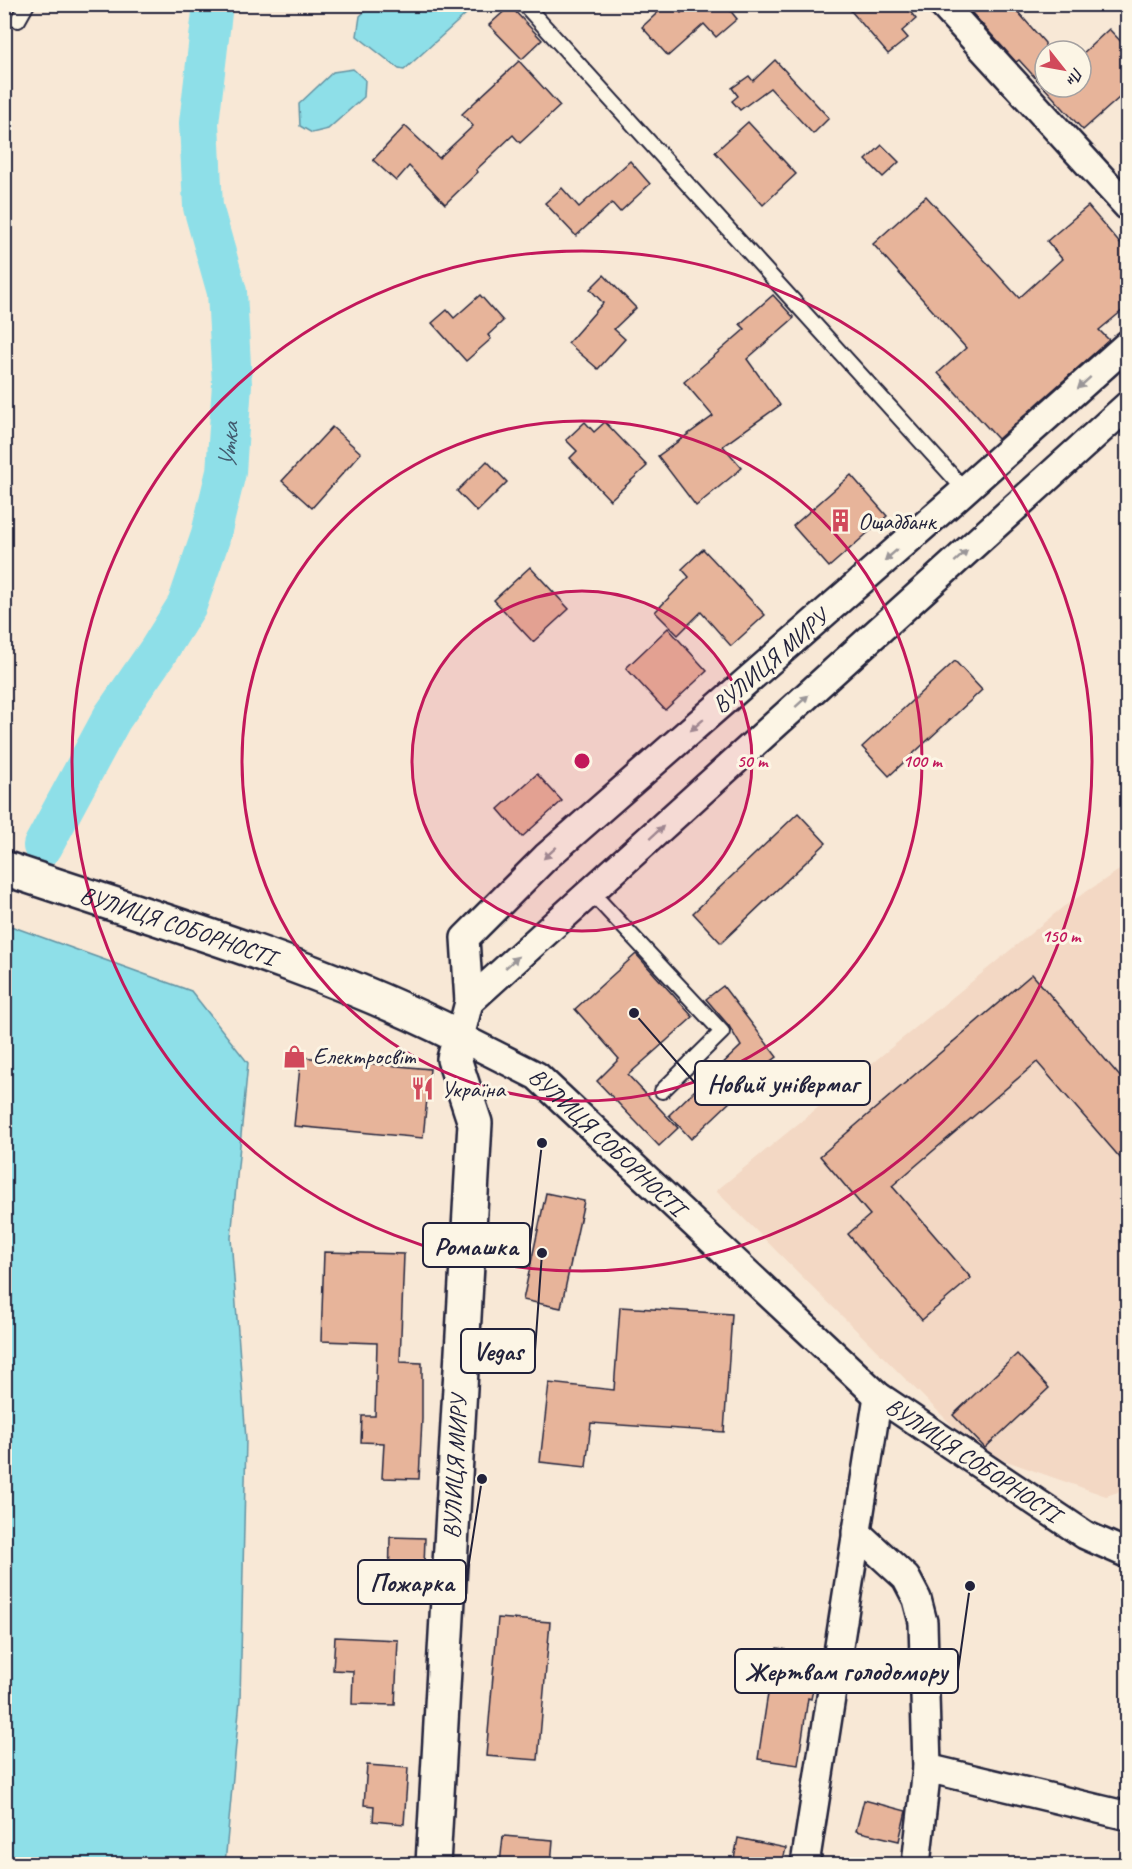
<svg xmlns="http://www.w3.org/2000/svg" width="1132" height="1869" viewBox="0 0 1132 1869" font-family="Caveat,sans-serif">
<rect width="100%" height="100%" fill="#f8e8d6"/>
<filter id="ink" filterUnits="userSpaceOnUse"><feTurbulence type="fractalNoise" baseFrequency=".0167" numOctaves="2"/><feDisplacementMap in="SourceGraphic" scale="12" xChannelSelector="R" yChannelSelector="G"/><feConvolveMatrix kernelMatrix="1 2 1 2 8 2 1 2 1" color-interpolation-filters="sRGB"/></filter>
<g filter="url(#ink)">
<polygon fill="#f3d8c4" points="1127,865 1127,1489 1106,1496 978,1451 716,1191 1063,907"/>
<g fill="#8edfe8" stroke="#6393a3" stroke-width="1.5">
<polygon points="372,4 476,4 476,5 404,70 399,69 357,36 360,16"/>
<polygon points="353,69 365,80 364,97 328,129 312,133 300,126 299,104 333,72"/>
<polygon points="5,924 191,991 248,1063 231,1238 246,1439 240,1700 225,1864 5,1864"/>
</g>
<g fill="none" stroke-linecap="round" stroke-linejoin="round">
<path stroke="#8edfe8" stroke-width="40" id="s1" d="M43 846 112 718 157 653 187 605 210 538 226 472 232 384 227 292 203 207 199 123 213 4"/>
</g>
<g fill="#e7b49a" stroke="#22223b" stroke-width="1.5">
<polygon points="667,4 673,4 681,13 688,6 687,4 725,4 737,19 716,37 704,24 668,56 642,27"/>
<polygon points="845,4 904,4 916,19 902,31 908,38 888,54"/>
<polygon points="964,4 1011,4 1045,43 1045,87 1081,87 1081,55 1109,29 1128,49 1128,90 1083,130 1019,60 1016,62"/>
<polygon points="510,6 542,40 522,59 489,25"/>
<polygon points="775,60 829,118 813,134 770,88 740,110 732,101 738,96 732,88 749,76 753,81"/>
<polygon points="519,61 560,106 520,143 513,135 476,170 478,172 445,204 409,166 396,181 373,160 405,126 439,158 473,126 462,114"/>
<polygon points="748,122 796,174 763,205 715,152"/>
<polygon points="882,145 899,162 883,177 866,160"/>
<polygon points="630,161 650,184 620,212 612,203 576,236 545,203 562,188 579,207"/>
<polygon points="926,196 1019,298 1062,259 1047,241 1088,206 1128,253 1128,306 1099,330 1109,340 998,439 938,373 966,348 873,244"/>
<polygon points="604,275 636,308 614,329 625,339 598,369 568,343 603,303 590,289"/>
<polygon points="480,295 503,321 488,335 491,339 466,361 432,323 447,310 454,318"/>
<polygon points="773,295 794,318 747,359 780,405 723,446 742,468 696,506 658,456 713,416 684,382 745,329 740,324"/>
<polygon points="585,422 594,432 605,422 647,466 610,500 570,458 577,451 566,440"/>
<polygon points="332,427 361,453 312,508 282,481"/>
<polygon points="487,461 507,482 477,512 457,491"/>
<polygon points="851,475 887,516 829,567 793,526"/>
<polygon points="703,549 765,615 731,646 701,612 678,635 655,612 689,577 682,569"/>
<polygon points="530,567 569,609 533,642 494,600"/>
<polygon points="668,628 707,671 665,710 626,668"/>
<polygon points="955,661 982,690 889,776 862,747"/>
<polygon points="537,774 562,801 522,837 498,809"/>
<polygon points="798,813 826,843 721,943 693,913"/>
<polygon points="636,954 693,1017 628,1075 678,1128 659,1146 597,1081 619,1059 575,1009"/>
<polygon points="1032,974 1128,1086 1128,1167 1037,1062 892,1186 971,1278 922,1320 848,1234 870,1215 820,1156"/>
<polygon points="723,986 777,1057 750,1077 753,1080 691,1139 669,1115 741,1046 729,1026 706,999"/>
<polygon points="301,1057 430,1069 423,1138 294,1126"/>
<polygon points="546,1193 584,1201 561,1308 523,1300"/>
<polygon points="324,1252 404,1254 400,1362 422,1363 422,1419 419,1479 382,1478 384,1443 361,1442 362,1416 375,1416 377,1343 321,1341"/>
<polygon points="620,1307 732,1314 724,1432 591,1423 586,1467 540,1462 549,1383 614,1390"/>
<polygon points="1017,1354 1049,1388 985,1448 953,1415"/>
<polygon points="390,1537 425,1538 423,1593 389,1592"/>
<polygon points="498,1618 550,1622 538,1760 486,1756"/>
<polygon points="335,1637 398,1640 395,1705 352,1704 353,1671 333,1670"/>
<polygon points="777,1648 820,1656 811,1699 808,1698 798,1765 758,1759 767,1700"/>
<polygon points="367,1765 408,1768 404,1824 373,1821 374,1806 364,1805"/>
<polygon points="864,1800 906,1811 899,1841 856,1831"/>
<polygon points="503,1836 553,1840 551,1864 500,1864"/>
<polygon points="738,1838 786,1848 782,1864 733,1864"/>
</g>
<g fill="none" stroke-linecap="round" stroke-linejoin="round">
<defs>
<g id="service">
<polyline points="524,4 965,490"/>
<polyline points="18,20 27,4"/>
<polyline points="591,892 722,1032 662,1091"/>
</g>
<g id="minor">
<polyline points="942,4 1128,207"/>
<path id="s2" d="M1128 344 957 497 546 857 465 938 469 1002 460 1037 537 1076 878 1396 1085 1535 1128 1554"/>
<polyline points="469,1002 1128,405"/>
<polyline points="856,1532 906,1578 917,1599 923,1622 927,1768"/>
<polyline points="805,1864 878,1396"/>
<polyline points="916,1864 927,1768 1128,1816"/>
</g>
<g id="secondary">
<path id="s3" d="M4 868C157 920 316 964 460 1037L454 1059 475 1123 433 1864"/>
</g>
</defs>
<use href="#service" stroke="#22223b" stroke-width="18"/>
<use href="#minor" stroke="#22223b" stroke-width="32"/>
<use href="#secondary" stroke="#22223b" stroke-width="38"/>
<use href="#service" stroke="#fcf5e5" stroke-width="14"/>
<use href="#minor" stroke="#fcf5e5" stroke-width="27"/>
<use href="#secondary" stroke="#fcf5e5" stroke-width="33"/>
</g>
<defs><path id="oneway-solid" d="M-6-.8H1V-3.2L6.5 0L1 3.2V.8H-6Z" transform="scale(1.5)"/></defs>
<g fill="#9a9698">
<use href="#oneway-solid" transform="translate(1084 383) rotate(138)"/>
<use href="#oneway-solid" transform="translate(891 555) rotate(139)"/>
<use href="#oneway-solid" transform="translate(961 556) rotate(-42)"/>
<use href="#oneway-solid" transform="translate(802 701) rotate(-42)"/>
<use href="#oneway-solid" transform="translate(697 725) rotate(139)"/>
<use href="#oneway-solid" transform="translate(657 832) rotate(-42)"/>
<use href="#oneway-solid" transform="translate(550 853) rotate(138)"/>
<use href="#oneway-solid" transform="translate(512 962) rotate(-42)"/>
</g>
</g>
<circle cx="582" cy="761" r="170" fill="#c2185b" fill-opacity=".12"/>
<g fill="none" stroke="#c2185b" stroke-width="3">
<circle cx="582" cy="761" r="170"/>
<circle cx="582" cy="761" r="340"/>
<circle cx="582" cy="761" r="510"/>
</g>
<defs>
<symbol id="building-bare" viewBox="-9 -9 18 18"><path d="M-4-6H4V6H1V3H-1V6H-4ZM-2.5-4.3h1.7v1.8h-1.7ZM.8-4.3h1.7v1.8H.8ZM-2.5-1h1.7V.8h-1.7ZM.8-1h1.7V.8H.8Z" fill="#d1495b" stroke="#fcf5e5" stroke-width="2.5" paint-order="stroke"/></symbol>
<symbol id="shop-bare" viewBox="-9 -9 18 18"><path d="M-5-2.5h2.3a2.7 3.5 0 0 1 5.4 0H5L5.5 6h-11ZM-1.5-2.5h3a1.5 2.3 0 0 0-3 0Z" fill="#d1495b" stroke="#fcf5e5" stroke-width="2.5" paint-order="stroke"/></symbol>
<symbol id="restaurant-bare" viewBox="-9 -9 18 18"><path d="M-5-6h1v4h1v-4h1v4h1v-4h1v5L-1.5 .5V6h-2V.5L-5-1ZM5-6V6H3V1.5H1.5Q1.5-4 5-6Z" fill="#d1495b" stroke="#fcf5e5" stroke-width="2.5" paint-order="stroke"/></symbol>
</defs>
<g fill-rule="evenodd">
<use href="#building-bare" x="824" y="504" width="33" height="33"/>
<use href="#shop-bare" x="278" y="1040" width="33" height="33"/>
<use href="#restaurant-bare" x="406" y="1072" width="33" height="33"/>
</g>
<g text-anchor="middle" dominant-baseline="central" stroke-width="6" stroke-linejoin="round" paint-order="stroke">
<g font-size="24" fill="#22223b" stroke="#fcf5e5" text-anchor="start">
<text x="858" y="521">Ощадбанк</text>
<text x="313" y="1056">Електросвіт</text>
<text x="441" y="1089">Україна</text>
</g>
<g font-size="24" fill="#22223b" stroke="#fcf5e5">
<text transform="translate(770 661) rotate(-41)">ВУЛИЦЯ МИРУ</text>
<text stroke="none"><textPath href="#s3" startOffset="183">ВУЛИЦЯ СОБОРНОСТІ</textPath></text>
<text stroke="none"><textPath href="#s2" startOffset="1173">ВУЛИЦЯ СОБОРНОСТІ</textPath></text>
<text stroke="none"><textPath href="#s2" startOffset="1659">ВУЛИЦЯ СОБОРНОСТІ</textPath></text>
<text transform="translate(455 1467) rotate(-87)">ВУЛИЦЯ МИРУ</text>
</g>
<g font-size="26" font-style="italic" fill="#425b6f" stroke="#fcf5e5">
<text stroke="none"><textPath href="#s1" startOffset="446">Утка</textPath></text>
</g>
</g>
<circle cx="582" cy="761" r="9" fill="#c2185b" stroke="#fcf5e5" stroke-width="3"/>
<g font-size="18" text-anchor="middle" font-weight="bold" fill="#c2185b" stroke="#fcf5e5" stroke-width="6" stroke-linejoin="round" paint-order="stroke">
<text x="752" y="767">50 m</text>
<text x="922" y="767">100 m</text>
<text x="1061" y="942">150 m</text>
</g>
<path fill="none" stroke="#22223b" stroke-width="2" d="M634 1013L695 1083M542 1143L530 1245M542 1253L535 1351M482 1479L466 1582M970 1586L958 1671"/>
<g fill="#22223b" stroke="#fcf5e5" stroke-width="2">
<circle cx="634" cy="1013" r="6"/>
<circle cx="542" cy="1143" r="6"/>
<circle cx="542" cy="1253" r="6"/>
<circle cx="482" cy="1479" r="6"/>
<circle cx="970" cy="1586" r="6"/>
</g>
<g fill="#fcf5e5" stroke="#22223b" stroke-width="2">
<rect x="695" y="1061" width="175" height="44" rx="6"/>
<rect x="423" y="1223" width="107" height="44" rx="6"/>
<rect x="461" y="1329" width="74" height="44" rx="6"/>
<rect x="358" y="1560" width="108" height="44" rx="6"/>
<rect x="735" y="1649" width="223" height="44" rx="6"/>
</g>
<g font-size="26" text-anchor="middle" font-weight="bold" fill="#22223b">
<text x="783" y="1092">Новий універмаг</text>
<text x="476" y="1255">Ромашка</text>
<text x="498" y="1360">Vegas</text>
<text x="412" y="1591">Пожарка</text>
<text x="846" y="1680">Жертвам голодомору</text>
</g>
<rect width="1132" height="1869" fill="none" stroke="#fcf5e5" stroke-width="24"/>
<rect x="12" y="12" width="1108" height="1845" fill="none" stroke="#22223b" stroke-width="2" filter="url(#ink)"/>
<g transform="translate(1063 69) rotate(121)"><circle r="28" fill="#fcf5e5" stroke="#a5a1a1" stroke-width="1.5"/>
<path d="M0-4.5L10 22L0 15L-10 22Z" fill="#d1495b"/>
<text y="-9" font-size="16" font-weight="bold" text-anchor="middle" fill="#22223b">Пн</text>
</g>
</svg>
